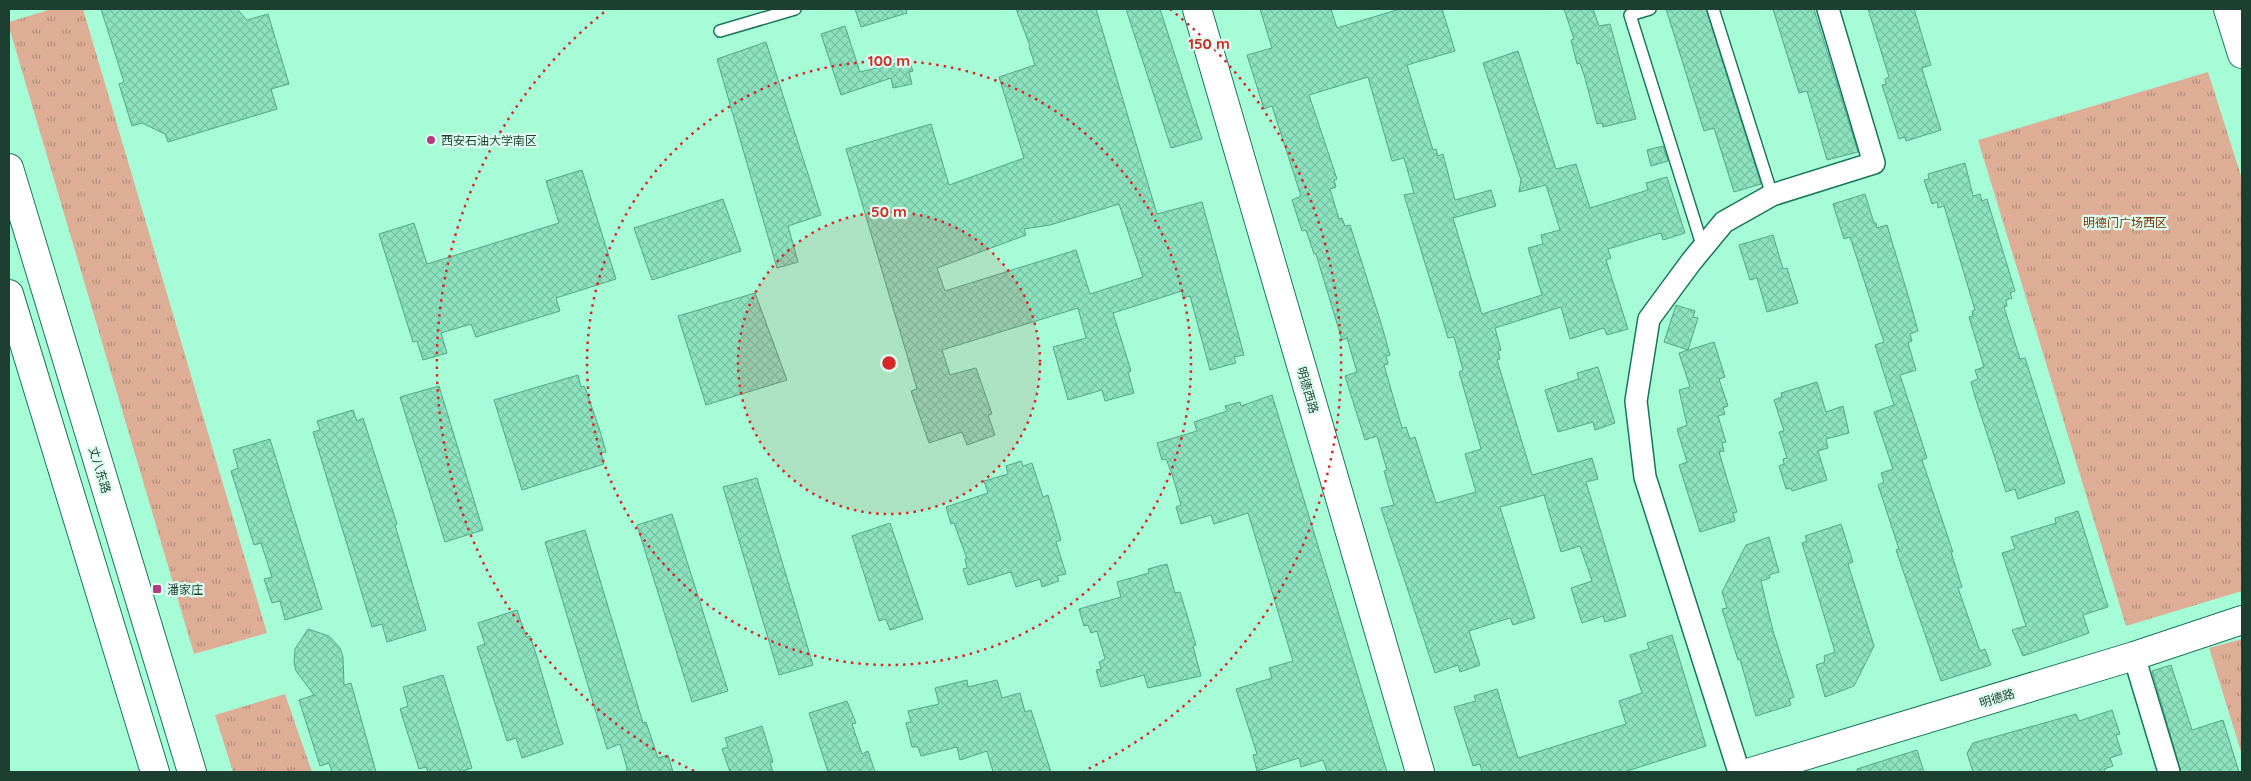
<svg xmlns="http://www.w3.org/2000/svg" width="2251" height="781" viewBox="0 0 2251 781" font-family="Quicksand,'Noto Sans SC',sans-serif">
<defs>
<pattern id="grass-tufts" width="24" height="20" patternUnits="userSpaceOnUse" patternTransform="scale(1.25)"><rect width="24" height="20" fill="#dead96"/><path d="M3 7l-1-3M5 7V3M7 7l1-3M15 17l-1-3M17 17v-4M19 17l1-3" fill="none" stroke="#b38e7b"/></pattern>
<pattern id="building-cross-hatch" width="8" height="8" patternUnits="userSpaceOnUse" patternTransform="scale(1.25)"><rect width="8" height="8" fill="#8ce1be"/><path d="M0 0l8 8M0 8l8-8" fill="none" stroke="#78c2a4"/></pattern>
</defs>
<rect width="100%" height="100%" fill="#a7fcd8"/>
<g fill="url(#grass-tufts)">
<polygon points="52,9 83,9 267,633 194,654 9,27 9,22"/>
<polygon points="2208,72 2242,179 2242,591 2126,626 1978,140"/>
<polygon points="2242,639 2242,755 2209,648"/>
<polygon points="285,694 312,772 233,772 215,715"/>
</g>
<g fill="url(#building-cross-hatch)" stroke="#52a786" fill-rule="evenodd">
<polygon points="101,9 237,9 247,20 268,14 289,84 271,89 277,109 168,142 165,134 142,123 132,126 119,84 124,82"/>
<polygon points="855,9 906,9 907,13 861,27"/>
<path d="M1016 9H1096L1157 214 1202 202 1244 355 1234 357 1236 363 1210 370 1190 296 1183 298 1182 291 1113 313 1131 371 1128 372 1134 393 1105 401 1102 390 1068 400 1053 347 1086 338 1078 308 942 350 950 375 976 368 992 414 988 415 995 435 967 445 962 432 929 443 911 391 917 389 846 149 931 124 949 185 1024 158 999 77 1035 65 1029 47 1030 46ZM1119 204 1143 277 1090 294 1076 250 945 291 937 268 1026 235 1024 229 1050 225Z"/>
<polygon points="1126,9 1160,9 1202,139 1171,148"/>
<path d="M1260 9H1331L1337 28 1400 9H1442L1455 51 1407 65 1433 150 1436 149 1438 156 1443 154 1455 200 1491 190 1496 206 1453 218 1482 314 1542 295 1528 248 1543 244 1541 235 1560 230 1546 185 1519 192 1521 180 1483 63 1518 51 1556 169 1576 164 1590 208 1648 190 1646 183 1667 177 1685 233 1663 240 1661 233 1608 249 1611 258 1606 260 1628 329 1607 335 1604 328 1570 339 1561 307 1495 328 1501 350 1498 351 1500 359 1497 360 1532 475 1592 458 1598 479 1586 482 1626 616 1605 622 1603 616 1582 623 1571 588 1592 581 1580 546 1561 552 1544 495 1500 507 1535 618 1513 625 1510 618 1469 631 1480 665 1460 672 1458 665 1435 673 1381 508 1394 505 1384 471 1387 470 1377 436 1365 440 1345 376 1357 372 1347 338 1342 340 1316 254H1314L1306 230 1302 231 1292 200 1301 196 1272 106 1264 109 1247 55 1272 48ZM1368 77 1392 161 1404 158 1414 193 1404 195 1448 338 1454 337 1463 370 1459 372 1481 449 1465 454 1476 492 1436 503 1415 437 1410 439 1406 427 1402 428 1384 365 1388 364 1386 356 1390 355 1381 323 1350 225 1345 226 1342 218 1339 219 1330 189 1336 187 1334 180 1337 179 1309 95Z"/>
<polygon points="1564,9 1593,9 1599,26 1610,24 1636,119 1603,127 1602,123 1597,124 1585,78 1580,63 1577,64 1571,40 1574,39"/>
<polygon points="1666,9 1706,9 1761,184 1734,192 1714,128 1704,131"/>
<polygon points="1773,9 1814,9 1858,152 1827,160 1807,91 1799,93"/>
<polygon points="1868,9 1914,9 1931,65 1922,68 1923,72 1941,130 1906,141 1905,137 1899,139 1882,85 1886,84 1885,79 1889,77"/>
<polygon points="845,26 860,72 909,60 913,71 909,72 912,84 893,88 891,78 841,95 821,34"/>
<polygon points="766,42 821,215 788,226 798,262 777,268 717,59"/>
<polygon points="1663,146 1668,161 1651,166 1647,150"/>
<polygon points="1965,163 1973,196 1980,194 1982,201 1987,199 2015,291 2010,293 2012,298 2006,300 2007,306 2004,307 2020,359 2025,358 2065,483 2018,499 2015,489 2006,492 1975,397 1971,382 1978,379 1975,370 1984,367 1969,317 1973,316 1972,311 1975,310 1944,206 1938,208 1937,202 1932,204 1924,180 1929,179 1928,174"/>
<polygon points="582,170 616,279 556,298 560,311 476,337 471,324 441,333 447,353 423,360 417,341 413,342 379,234 414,223 427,264 559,223 546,181"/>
<polygon points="1865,194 1874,223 1876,223 1877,228 1887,225 1910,302 1918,331 1910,334 1912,341 1908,343 1916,370 1900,375 1927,458 1922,460 1953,552 1951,552 1962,587 1958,588 1980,651 1985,649 1991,665 1941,681 1896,550 1899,549 1878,485 1884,482 1881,473 1893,469 1874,412 1894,405 1875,345 1884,342 1850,237 1844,239 1833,204"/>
<polygon points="723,199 741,251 652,280 634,228"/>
<polygon points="1773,235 1783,269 1787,268 1798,303 1767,312 1757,278 1750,280 1739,245"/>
<polygon points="755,293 787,380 706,405 678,316"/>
<polygon points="1676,305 1695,311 1693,317 1698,318 1688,350 1664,342"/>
<polygon points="1714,342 1725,377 1719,379 1728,406 1723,408 1725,414 1718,416 1726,442 1722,443 1724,451 1719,452 1737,512 1733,513 1735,521 1700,532 1679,465 1687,462 1677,429 1687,425 1679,390 1690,387 1679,353"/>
<polygon points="1598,367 1615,423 1595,430 1593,422 1558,432 1545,390 1579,379 1577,373"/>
<polygon points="578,375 581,387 584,386 586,390 600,431 606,452 601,453 604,464 522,490 494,400"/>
<polygon points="1817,382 1826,412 1843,406 1849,433 1826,439 1828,448 1818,451 1827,480 1792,491 1791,488 1786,489 1779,466 1784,464 1783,459 1787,458 1779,432 1784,431 1774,400 1782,397 1781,393"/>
<polygon points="439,386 483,530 445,542 400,397"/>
<polygon points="1272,395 1387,772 1327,772 1323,760 1301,767 1299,758 1257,771 1253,755 1257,754 1236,689 1272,678 1269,668 1293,661 1248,513 1214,524 1211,515 1181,524 1176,507 1181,505 1172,474 1166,459 1162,460 1157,443 1197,431 1194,422 1227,411 1225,406 1240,402 1241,406"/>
<polygon points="353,410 357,421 363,418 397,524 395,525 426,630 387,642 382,624 372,627 313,432 320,430 317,421"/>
<polygon points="270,439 322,609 285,620 280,601 272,603 264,579 272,577 261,543 254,545 231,471 238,468 233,450"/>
<polygon points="1021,461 1023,466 1032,463 1043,497 1048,495 1061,540 1056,542 1066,574 1057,576 1059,581 1042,587 1040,579 1016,587 1011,572 968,585 963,569 967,568 965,559 967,559 954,523 951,524 946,507 988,493 984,481 1008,474 1006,466"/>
<polygon points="757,478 813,665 779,675 723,487"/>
<polygon points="2078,511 2108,607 2083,615 2089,633 2023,656 2012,630 2026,626 2002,553 2015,549 2011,537 2056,523 2055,518"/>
<polygon points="672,514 728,691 692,702 637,525"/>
<polygon points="890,523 923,619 890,630 886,619 879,621 852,536"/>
<polygon points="1841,524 1853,562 1848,564 1874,646 1854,686 1825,697 1816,665 1825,662 1824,656 1835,652 1802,543 1807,541 1805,536"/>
<polygon points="585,530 643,723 646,722 658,758 668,755 673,772 626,772 627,768 620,744 607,749 545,542"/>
<polygon points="1769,537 1779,572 1769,575 1770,578 1761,581 1773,631 1794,697 1789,699 1791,705 1756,716 1740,659 1738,660 1722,609 1727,608 1722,592 1746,545"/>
<polygon points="1167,564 1175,593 1180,592 1196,645 1193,646 1201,676 1148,688 1144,675 1101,687 1096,670 1101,669 1099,662 1105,659 1097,631 1091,633 1088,625 1084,626 1079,609 1121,597 1117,582 1149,573 1148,569"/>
<polygon points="517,610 526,637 530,636 536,654 563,744 522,758 516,738 507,741 477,647 485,644 478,623"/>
<polygon points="308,629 329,636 340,648 343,657 344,685 351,683 376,772 332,772 329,763 320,766 299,700 314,695 296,671 294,663 295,649"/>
<polygon points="1672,635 1706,746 1624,772 1482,772 1480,764 1473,766 1454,707 1476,701 1474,696 1497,689 1518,758 1626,724 1619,701 1642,693 1630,655 1649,649 1647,643"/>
<polygon points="2171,665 2192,730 2223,720 2239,772 2181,772 2152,671"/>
<polygon points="443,675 472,768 460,772 428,772 426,767 419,769 400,709 408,706 403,687"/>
<polygon points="967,680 968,687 997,680 1002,698 1020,693 1025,712 1031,710 1051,772 993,772 987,751 960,760 957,747 921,756 918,747 912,747 906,723 911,722 908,711 939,704 935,688"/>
<polygon points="847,701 856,723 852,724 862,754 868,751 875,772 828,772 809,713"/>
<polygon points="2112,710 2120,734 2116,735 2122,754 2110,758 2113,766 2104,769 2105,772 1973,772 1967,753 1973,743 2076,714 2079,721"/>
<polygon points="762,726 773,762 770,763 773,772 730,772 722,749 728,747 725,738"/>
<polygon points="1917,750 1924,772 1857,772 1857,769"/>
</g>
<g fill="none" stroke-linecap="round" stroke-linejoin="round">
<defs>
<g id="lane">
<polyline points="1650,9 1630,15 1703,248"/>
<polyline points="1713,9 1772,195"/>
<polyline points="720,31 795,9"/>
</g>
<g id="street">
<polyline points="2134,656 2169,772"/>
<polyline points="1739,772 1645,477 1636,401 1649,319 1691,262 1724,222 1772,195 1874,163 1828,9"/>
</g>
<g id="secondary">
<polyline points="1197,9 1420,772"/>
<polyline points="2228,9 2242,54"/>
<polyline points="1751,772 2134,656 2242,620"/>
</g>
<g id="primary">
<polyline points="9,168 192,772"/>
<polyline points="9,294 155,772"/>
</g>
</defs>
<use href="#lane" stroke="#197759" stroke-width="14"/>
<use href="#street" stroke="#197759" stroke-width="24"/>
<use href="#secondary" stroke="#197759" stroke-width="30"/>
<use href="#primary" stroke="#197759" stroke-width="30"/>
<use href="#lane" stroke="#fff" stroke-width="11"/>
<use href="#street" stroke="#fff" stroke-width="21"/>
<use href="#secondary" stroke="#fff" stroke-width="28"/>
<use href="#primary" stroke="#fff" stroke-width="28"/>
</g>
<circle cx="889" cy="363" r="151" fill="#d62828" fill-opacity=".12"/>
<g fill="none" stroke="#d62828" stroke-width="2.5" stroke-dasharray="2.5 5">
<circle cx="889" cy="363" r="151"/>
<circle cx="889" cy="363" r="302"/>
<path d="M694 771A452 452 0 0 1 608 9M1170 9A452 452 0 0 1 1084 771"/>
</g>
<g fill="#b63987" stroke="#ddfdee" stroke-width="2">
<circle cx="431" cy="140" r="5"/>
<rect x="152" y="584" width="10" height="10" rx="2.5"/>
</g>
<g text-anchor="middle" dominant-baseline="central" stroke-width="4.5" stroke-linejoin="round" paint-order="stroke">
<g font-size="12" fill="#1c3f32" stroke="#ddfdee" text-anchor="start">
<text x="441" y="140">西安石油大学南区</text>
<text x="167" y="589">潘家庄</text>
</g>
<g font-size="12" fill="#7a3307" stroke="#ddfdee">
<text x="2125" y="222">明德门广场西区</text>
</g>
<g font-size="12" fill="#1c3f32" stroke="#ddfdee">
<text transform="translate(1308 390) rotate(74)">明德西路</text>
<text transform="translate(100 470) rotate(73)">丈八东路</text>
<text transform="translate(1997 698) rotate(-17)">明德路</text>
</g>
</g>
<circle cx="889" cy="363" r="8" fill="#d62828" stroke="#ddfdee" stroke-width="2.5"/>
<g font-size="15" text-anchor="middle" font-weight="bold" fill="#d62828" stroke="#ddfdee" stroke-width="4.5" stroke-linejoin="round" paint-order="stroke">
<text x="1209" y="49">150 m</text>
<text x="889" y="66">100 m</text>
<text x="889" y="217">50 m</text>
</g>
<rect width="2251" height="781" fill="none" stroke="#1c3f32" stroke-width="20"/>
</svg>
